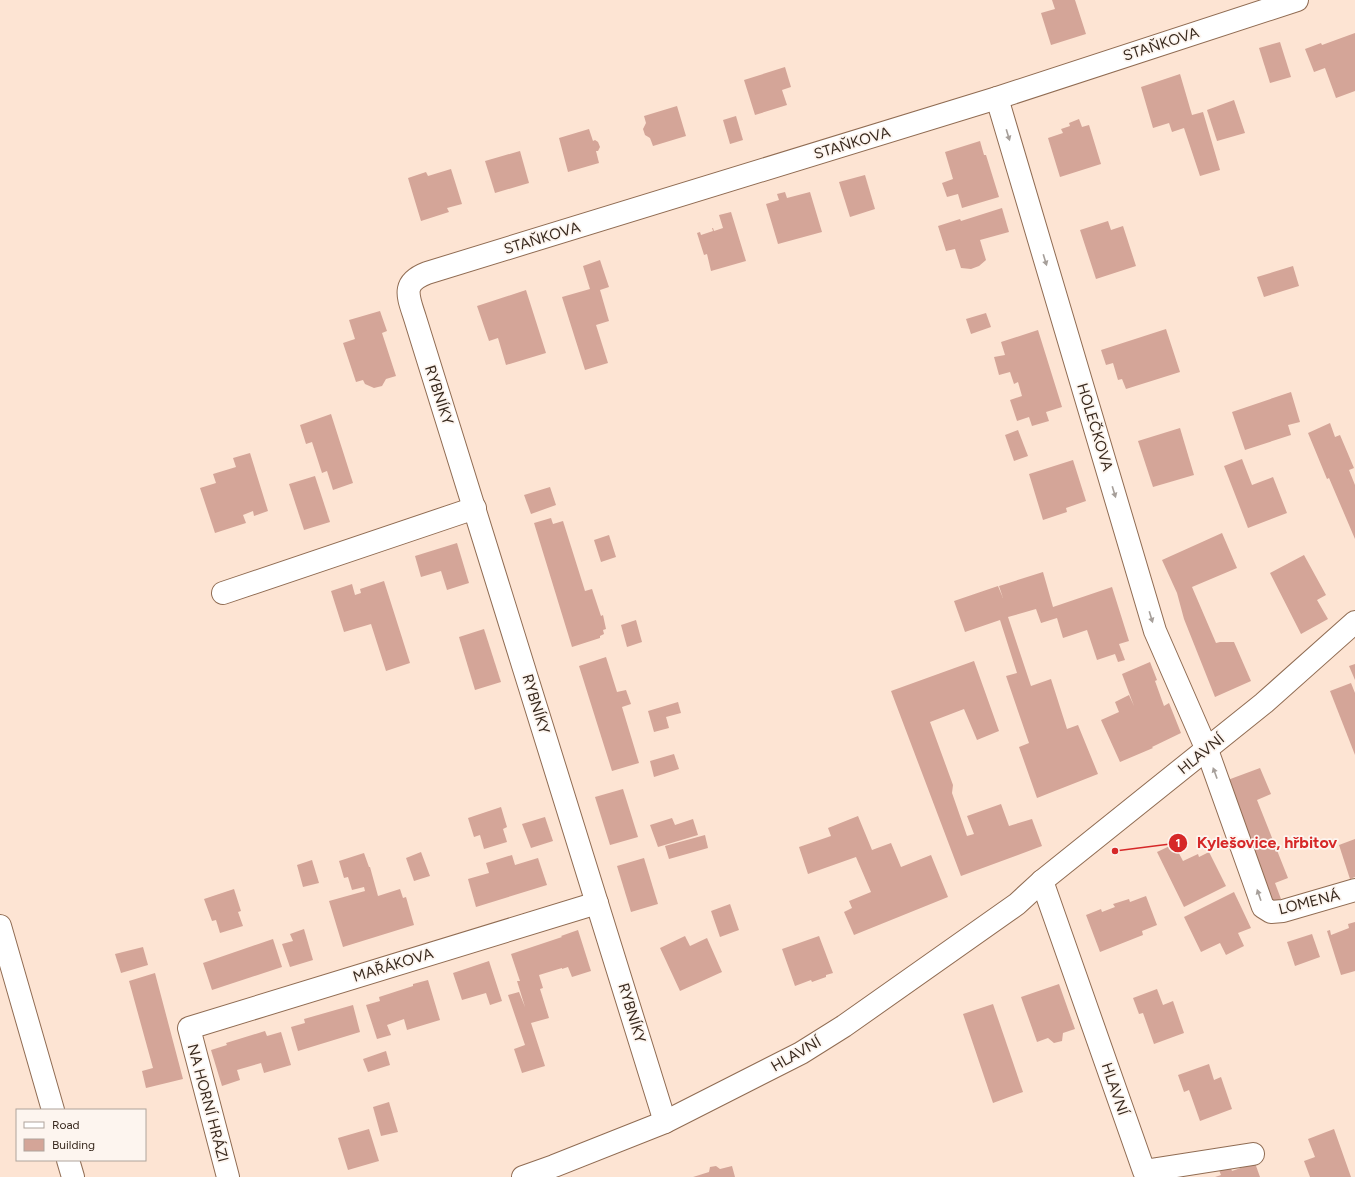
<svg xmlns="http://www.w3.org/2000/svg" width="1355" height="1177" viewBox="0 0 1355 1177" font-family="Figtree,sans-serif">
<rect width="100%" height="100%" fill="#fde4d3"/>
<g fill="#d4a598">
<polygon points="1052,0 1075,0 1086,34 1051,45 1041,13 1055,9"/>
<polygon points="1355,33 1355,91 1336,98 1325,68 1314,72 1305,49 1321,43 1322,45"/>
<polygon points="1280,42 1291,77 1270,83 1259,48"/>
<polygon points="785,67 791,87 782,90 787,105 755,115 744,80"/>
<polygon points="1180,74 1192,115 1203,112 1220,170 1200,176 1184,128 1172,132 1169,123 1153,128 1141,87"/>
<polygon points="1234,100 1245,133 1217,141 1207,110"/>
<polygon points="677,106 686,136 653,146 650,138 645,135 643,129 646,123 644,116"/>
<polygon points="736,116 743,140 730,144 723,120"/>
<polygon points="1079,119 1082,127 1089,125 1101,164 1060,177 1048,138 1063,133 1061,129 1070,126 1069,123"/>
<polygon points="589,129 593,141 595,140 598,142 600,147 598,151 596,151 599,163 568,172 559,138"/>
<polygon points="980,141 984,155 986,155 999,197 962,208 958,194 947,197 942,183 953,179 945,152"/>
<polygon points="520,151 529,183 495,193 485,161"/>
<polygon points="451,169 462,204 447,208 449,212 421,221 408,178 426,172 428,176"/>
<polygon points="865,175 875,209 850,217 839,182"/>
<polygon points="785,192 787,198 810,192 822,232 778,244 766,204 779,200 777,194"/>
<polygon points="1002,208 1009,232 980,240 986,260 979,266 971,269 961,268 955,249 946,251 938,226 960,219 961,221"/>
<polygon points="731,212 746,261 711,271 707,254 704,255 697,233 700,232 701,235 713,231 712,228 713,228 714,231 723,228 719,215"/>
<polygon points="1108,221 1111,230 1123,226 1136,266 1096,279 1080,230"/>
<polygon points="600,260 609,287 600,290 609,321 596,325 608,363 585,370 562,297 590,289 583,266"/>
<polygon points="1293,266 1299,286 1264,297 1257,277"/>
<polygon points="526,290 546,353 506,365 498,338 489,341 477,306"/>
<polygon points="380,311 387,331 382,333 396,376 386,379 382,386 374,388 365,384 363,380 356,382 343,343 355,339 349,320"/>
<polygon points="986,313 991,327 971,334 966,319"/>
<polygon points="1166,329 1180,372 1126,389 1122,379 1118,380 1113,363 1106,365 1101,350"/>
<polygon points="1038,330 1062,407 1046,412 1049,421 1032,426 1029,417 1017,421 1010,400 1022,396 1018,382 1014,384 1010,372 999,375 994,357 1005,355 1001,342"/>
<polygon points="1291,392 1300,422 1288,425 1291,435 1245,450 1232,412"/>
<polygon points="331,414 353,483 333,490 327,471 322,473 312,442 306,444 300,425"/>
<polygon points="1330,423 1335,437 1340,435 1354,468 1349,470 1355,485 1355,539 1329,478 1327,479 1308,433"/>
<polygon points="1180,428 1194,475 1153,487 1138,441"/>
<polygon points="1018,430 1028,456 1014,461 1005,435"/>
<polygon points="250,453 268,511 254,516 253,511 243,515 246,523 215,533 200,488 216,483 213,474 236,467 233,458"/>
<polygon points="1242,459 1252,485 1273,477 1287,513 1248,528 1224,466"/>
<polygon points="1073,460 1086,501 1066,508 1067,512 1043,520 1029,474"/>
<polygon points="315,476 330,522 304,530 289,484"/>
<polygon points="550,487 556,505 531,514 524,495"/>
<polygon points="551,518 553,524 563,521 585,591 592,589 601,616 603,615 606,629 603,630 604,634 600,636 600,638 572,647 534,523"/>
<polygon points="1222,533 1237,568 1192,587 1216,643 1220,642 1234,642 1251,681 1215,697 1184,619 1177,593 1162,560"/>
<polygon points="609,535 616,557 601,562 594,540"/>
<polygon points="457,543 469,583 447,590 441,571 421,577 415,556"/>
<polygon points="1304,555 1326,595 1317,600 1328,619 1301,634 1270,573"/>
<polygon points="1043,572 1053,607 1112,587 1129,641 1119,644 1125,660 1118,662 1115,654 1097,660 1087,630 1063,638 1057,618 1041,623 1036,609 1008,617 1031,686 1051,679 1067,729 1078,725 1098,774 1037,798 1019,747 1029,743 1006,676 1017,673 1000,620 965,632 954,601 998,586 1003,598 999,586"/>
<polygon points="384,581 410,663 386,671 371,624 344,632 331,591 352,584 355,595 361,593 360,589"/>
<polygon points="636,620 642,642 627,647 621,625"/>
<polygon points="484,629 501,682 475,690 459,637"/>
<polygon points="606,657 617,692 626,690 631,704 622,707 639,763 612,771 579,666"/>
<polygon points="974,661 999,731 977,740 964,709 930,722 953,785 952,793 967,836 974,834 967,816 1001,804 1009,826 1032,819 1042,846 961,876 891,691"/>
<polygon points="1150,662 1157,680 1155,681 1164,706 1169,703 1181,733 1152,747 1153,748 1120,762 1101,720 1119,712 1115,702 1129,695 1134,706 1122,674"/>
<polygon points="1355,664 1355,680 1349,666"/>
<polygon points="1351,683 1355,693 1355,755 1330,691"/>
<polygon points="678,702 681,713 666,717 669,728 654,732 648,711"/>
<polygon points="674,754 679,769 654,777 650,761"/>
<polygon points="1260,768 1271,794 1257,800 1288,878 1275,883 1281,899 1273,902 1225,781"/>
<polygon points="623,789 638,837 610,845 595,797"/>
<polygon points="501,807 507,827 503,829 507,842 484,849 480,835 474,837 468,818"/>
<polygon points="858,816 872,850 891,843 901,867 931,855 948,897 854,935 844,912 852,908 849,901 871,892 856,857 808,874 799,847 831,836 828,828"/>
<polygon points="545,817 553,841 531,848 522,824"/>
<polygon points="672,818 675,825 693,819 698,835 658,847 650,825"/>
<polygon points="705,835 708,848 669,859 665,846"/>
<polygon points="1355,839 1355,877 1350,879 1339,845"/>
<polygon points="1174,844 1183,861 1198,854 1199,857 1209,852 1226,886 1184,907 1157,852"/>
<polygon points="421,852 430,876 414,881 406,858"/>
<polygon points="364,853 369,867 370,867 378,896 400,889 403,898 406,897 414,925 343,947 329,901 365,891 364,887 352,890 348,877 344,878 339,861"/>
<polygon points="512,855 515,865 538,858 547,885 476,907 468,879 489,873 486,863"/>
<polygon points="644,858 658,904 631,912 617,866"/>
<polygon points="312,860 319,883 303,887 297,865"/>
<polygon points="234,889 241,911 238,912 243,926 220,933 216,920 212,921 204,899"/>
<polygon points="1234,892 1251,928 1238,933 1244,946 1226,955 1220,943 1201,952 1184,917"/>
<polygon points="1146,896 1157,925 1142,931 1143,935 1100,952 1086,915 1101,909 1102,912 1115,907 1113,904 1129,899 1130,902"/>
<polygon points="730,904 739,930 720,937 711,911"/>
<polygon points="1355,922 1355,971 1341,975 1327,931 1330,930 1331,935 1349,928 1348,924"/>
<polygon points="304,929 313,960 290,967 282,944 293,941 290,934"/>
<polygon points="578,930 591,971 572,977 568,967 562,969 562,968 539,975 543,988 540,989 549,1018 531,1023 545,1066 522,1073 514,1049 525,1045 508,995 519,992 525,1007 517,981 520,981 511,954 562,937 561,936"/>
<polygon points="1312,934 1320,957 1295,966 1287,942"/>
<polygon points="685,936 690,946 707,938 722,972 680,991 660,948"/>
<polygon points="819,936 833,973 826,975 826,977 812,982 811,980 795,986 782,949"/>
<polygon points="273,939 282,967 212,990 203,963"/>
<polygon points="143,947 148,965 121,973 115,954"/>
<polygon points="489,961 502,1001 490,1005 486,993 462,1000 453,973"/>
<polygon points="155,973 183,1079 146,1088 142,1071 153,1068 129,981"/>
<polygon points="428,980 440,1020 407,1030 404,1019 387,1025 391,1035 377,1039 366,1005 380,1001 379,997 413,986 413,984"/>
<polygon points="1059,984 1075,1029 1063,1033 1062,1041 1054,1043 1048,1038 1037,1042 1021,997"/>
<polygon points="1157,989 1163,1005 1173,1001 1184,1033 1154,1044 1143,1013 1139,1014 1133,998"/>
<polygon points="993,1004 1023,1092 993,1103 963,1014"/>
<polygon points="353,1005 360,1032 298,1051 291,1027 305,1023 304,1019"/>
<polygon points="265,1031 267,1036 281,1032 291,1065 264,1073 261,1063 237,1070 240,1080 222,1086 211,1050 227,1045 226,1043"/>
<polygon points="386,1051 390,1065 368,1072 363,1059"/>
<polygon points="1209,1064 1214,1080 1221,1077 1232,1109 1200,1121 1189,1090 1184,1092 1178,1075"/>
<polygon points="389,1102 398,1132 381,1136 373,1107"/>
<polygon points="369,1129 379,1161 348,1170 338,1138"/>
<polygon points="1334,1129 1351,1177 1310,1177 1304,1161 1315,1157 1308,1139"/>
<polygon points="1255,1163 1260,1177 1215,1177 1221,1175 1219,1170 1230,1166 1232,1171"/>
<polygon points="716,1166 720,1169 732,1166 735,1177 693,1177 709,1172 710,1167"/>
</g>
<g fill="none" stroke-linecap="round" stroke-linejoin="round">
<defs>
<g id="street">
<polyline points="997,98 1155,631 1207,750 1263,907 1271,912 1283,911 1355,890"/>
<polyline points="223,593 475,508"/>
<polyline points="1042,881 1144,1171 1253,1154"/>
<polyline points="0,926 53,1110"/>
<path d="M665 1122 415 318C408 296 401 283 427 273L997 98 1297 0"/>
<polyline points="68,1160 73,1177"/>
<polyline points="228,1177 189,1028 597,903"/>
<polyline points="523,1177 554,1166 665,1122 801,1053 844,1026 1017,904 1042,881 1264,703 1355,622"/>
</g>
</defs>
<use href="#street" stroke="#906c53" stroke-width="24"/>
<use href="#street" stroke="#fff" stroke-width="22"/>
</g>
<defs><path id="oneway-solid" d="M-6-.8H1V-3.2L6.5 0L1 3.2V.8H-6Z"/></defs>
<g fill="#a69f9a">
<use href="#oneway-solid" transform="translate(1008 135) rotate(73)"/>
<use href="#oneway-solid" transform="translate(1045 260) rotate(73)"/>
<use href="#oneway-solid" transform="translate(1114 492) rotate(73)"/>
<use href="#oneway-solid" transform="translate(1151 617) rotate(73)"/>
<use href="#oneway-solid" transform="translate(1215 773) rotate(-110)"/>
<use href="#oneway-solid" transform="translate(1259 895) rotate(-109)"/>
</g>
<g text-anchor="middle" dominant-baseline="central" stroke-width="3.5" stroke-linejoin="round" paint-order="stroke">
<g font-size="15" fill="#392a1f" stroke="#fdf5ef">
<text transform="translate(1161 44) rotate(-18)">STAŇKOVA</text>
<text transform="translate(852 143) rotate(-17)">STAŇKOVA</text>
<text transform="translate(542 238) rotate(-17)">STAŇKOVA</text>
<text transform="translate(439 395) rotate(72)">RYBNÍKY</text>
<text transform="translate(1095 427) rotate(73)">HOLEČKOVA</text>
<text transform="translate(536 704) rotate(73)">RYBNÍKY</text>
<text transform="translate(1201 754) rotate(-39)">HLAVNÍ</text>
<text transform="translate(1309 902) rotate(-14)">LOMENÁ</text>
<text transform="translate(393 965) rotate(-17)">MAŘÁKOVA</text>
<text transform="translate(632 1013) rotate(73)">RYBNÍKY</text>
<text transform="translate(796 1054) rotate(-30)">HLAVNÍ</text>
<text transform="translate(1115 1089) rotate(71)">HLAVNÍ</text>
<text transform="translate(208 1103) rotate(75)">NA HORNÍ HRÁZI</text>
</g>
</g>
<path fill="none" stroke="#d62828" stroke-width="1.5" d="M1115 851L1178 843"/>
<g fill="#d62828" stroke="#fdf5ef" stroke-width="1.5">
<circle cx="1115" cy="851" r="4"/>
<circle cx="1178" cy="843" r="10"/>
</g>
<g font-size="12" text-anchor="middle" font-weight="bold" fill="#fff">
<text x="1178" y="847">1</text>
</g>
<g font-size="16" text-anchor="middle" font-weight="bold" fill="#d62828" stroke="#fdf5ef" stroke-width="3.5" stroke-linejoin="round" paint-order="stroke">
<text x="1267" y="848">Kylešovice, hřbitov</text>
</g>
<rect x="16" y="1109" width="130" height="52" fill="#fdf5ef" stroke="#afa49c"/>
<rect x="24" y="1122" width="20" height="6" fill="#ffffff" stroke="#afa49c"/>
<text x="52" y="1129" font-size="12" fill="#392a1f">Road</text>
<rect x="24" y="1139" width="20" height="12" fill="#d4a598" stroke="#afa49c"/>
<text x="52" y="1149" font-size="12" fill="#392a1f">Building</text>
</svg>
